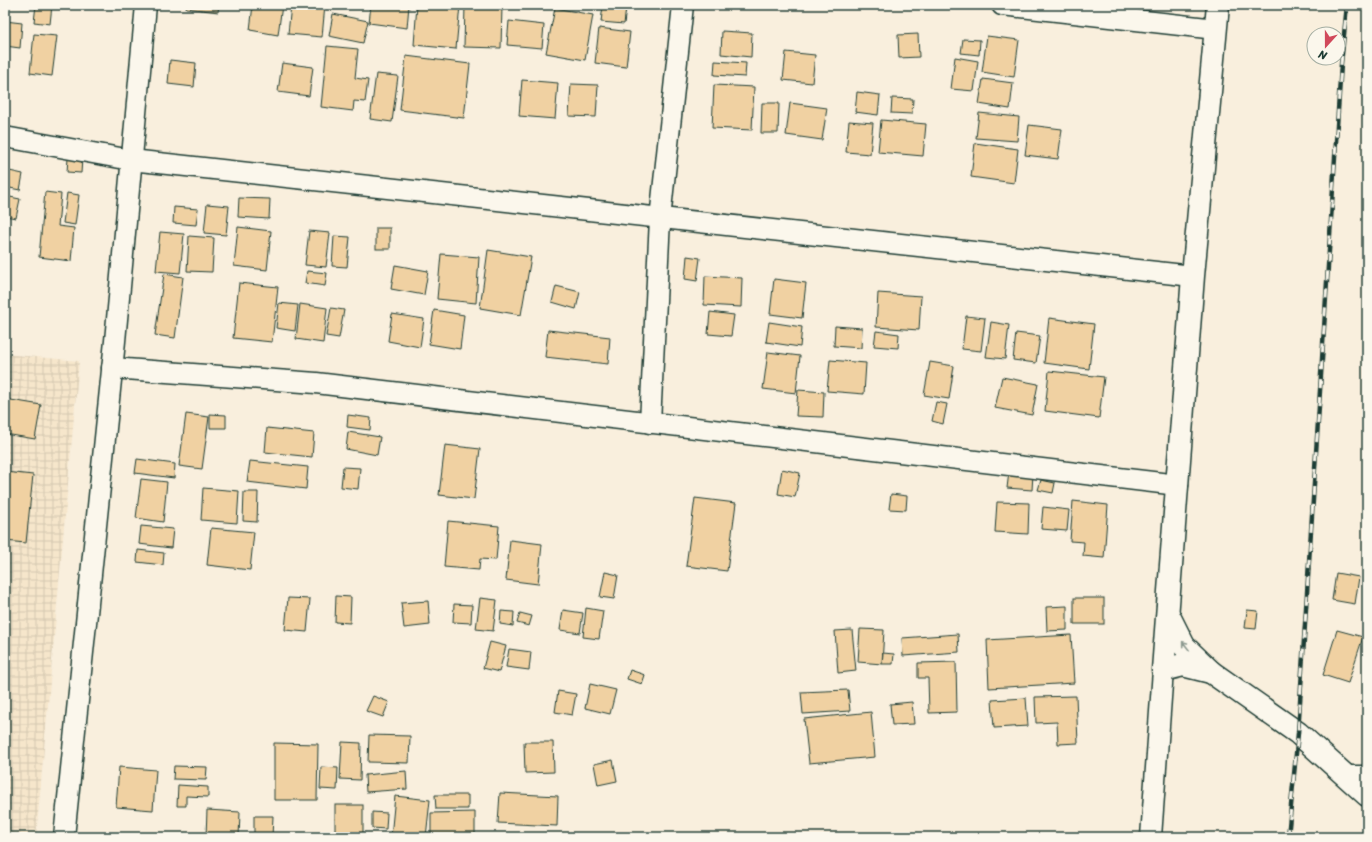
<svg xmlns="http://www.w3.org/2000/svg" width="1372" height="842" viewBox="0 0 1372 842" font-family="Sriracha,sans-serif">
<defs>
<pattern id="industrial-grid" width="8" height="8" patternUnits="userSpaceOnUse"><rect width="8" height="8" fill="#f6e6cb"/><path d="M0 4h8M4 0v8" fill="none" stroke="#d2c6af"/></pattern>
</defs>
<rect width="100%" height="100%" fill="#f9efdd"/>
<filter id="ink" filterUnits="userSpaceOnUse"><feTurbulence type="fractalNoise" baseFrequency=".025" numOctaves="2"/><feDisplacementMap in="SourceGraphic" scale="8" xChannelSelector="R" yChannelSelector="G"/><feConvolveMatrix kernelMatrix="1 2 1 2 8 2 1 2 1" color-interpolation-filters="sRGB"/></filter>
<g filter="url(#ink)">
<polygon fill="url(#industrial-grid)" points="5,354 79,361 36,837 5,837"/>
<g fill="#f0d1a2" stroke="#1f3d34">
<polygon points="36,5 52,5 50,24 34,22"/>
<polygon points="187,5 219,5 218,12 186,8"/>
<polygon points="253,5 282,5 278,35 250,30"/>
<polygon points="291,5 325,5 322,37 288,34"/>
<polygon points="371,5 409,5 407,28 369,23"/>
<polygon points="417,5 460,5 456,49 414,45"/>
<polygon points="465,5 502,5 501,48 464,47"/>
<polygon points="603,5 626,8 624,24 601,22"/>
<polygon points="555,8 593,15 585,60 546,53"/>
<polygon points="333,14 368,21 363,43 329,36"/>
<polygon points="5,21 22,23 20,48 5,46"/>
<polygon points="509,21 544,25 542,48 507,45"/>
<polygon points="599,28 630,32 626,67 595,63"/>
<polygon points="722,31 752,33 751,57 721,54"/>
<polygon points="34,34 57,36 52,76 30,73"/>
<polygon points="918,34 919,57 899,58 898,35"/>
<polygon points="987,36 1019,40 1014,77 982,72"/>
<polygon points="963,39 980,40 979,55 961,53"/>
<polygon points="327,46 358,49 355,78 368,80 365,102 354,101 353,111 321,107"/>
<polygon points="786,52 815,55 812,83 783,80"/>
<polygon points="406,56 470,64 464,118 400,110"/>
<polygon points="955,57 978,61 974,91 951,89"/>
<polygon points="170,60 196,63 194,87 168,84"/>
<polygon points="715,61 746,63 745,77 714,75"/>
<polygon points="282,63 313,67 309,96 278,92"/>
<polygon points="376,74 398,76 392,122 370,119"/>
<polygon points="983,79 1013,83 1010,109 979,104"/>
<polygon points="522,80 558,83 555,119 519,116"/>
<polygon points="571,84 598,85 596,117 569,116"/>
<polygon points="714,85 754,87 752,130 712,128"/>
<polygon points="857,92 880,95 878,115 855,112"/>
<polygon points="892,98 913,99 912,114 891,113"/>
<polygon points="762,103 779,103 778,133 761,133"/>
<polygon points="790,103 827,108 822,140 786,135"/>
<polygon points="979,113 1019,117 1017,141 976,138"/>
<polygon points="881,120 926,124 923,156 878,152"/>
<polygon points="849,121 873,123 870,154 846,152"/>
<polygon points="1029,125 1062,129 1058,159 1025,155"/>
<polygon points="975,143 1018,149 1014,183 971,177"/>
<polygon points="68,158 82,159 81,173 67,172"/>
<polygon points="5,170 23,174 20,190 5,187"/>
<polygon points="45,192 61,194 58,226 74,228 71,261 39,257"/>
<polygon points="67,193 79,195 75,225 63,223"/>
<polygon points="5,196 20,199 16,218 5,216"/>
<polygon points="239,198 270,199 269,219 238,217"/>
<polygon points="207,204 229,206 226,235 204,233"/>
<polygon points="174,207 198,209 196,225 173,223"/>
<polygon points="238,227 271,231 267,270 234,266"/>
<rect x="376" y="228" width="14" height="21"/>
<polygon points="309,231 330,233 326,267 305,265"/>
<polygon points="160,232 184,234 180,273 156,271"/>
<polygon points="189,236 214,238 212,272 187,271"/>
<polygon points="334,236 350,237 347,267 332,266"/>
<polygon points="488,250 531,257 521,315 480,308"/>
<polygon points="441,254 479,257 476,303 437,299"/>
<polygon points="687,256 700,258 697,281 685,279"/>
<polygon points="395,265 428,271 424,295 391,289"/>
<polygon points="307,271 327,273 325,286 305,283"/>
<polygon points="164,274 183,277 175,338 155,335"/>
<polygon points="705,276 742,278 741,307 704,305"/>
<polygon points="774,279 806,283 802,318 770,314"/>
<polygon points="239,283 278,287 272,342 233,338"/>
<polygon points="556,286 580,292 576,309 552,302"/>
<polygon points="878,293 921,296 919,330 876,327"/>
<polygon points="279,303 298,305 295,331 276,328"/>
<polygon points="300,304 327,308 323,343 296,339"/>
<polygon points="331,308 344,310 339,338 326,336"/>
<polygon points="434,310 464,315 460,349 429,344"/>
<polygon points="710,312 734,315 731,336 708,334"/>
<polygon points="392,314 424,319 420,347 388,341"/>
<polygon points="966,316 985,318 981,351 962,349"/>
<polygon points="1049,318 1094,324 1089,369 1044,363"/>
<polygon points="769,322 802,327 800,347 766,342"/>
<polygon points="991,322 1009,325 1005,359 986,357"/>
<polygon points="835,326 862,328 861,348 834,346"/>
<polygon points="548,330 610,337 608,364 545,357"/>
<polygon points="876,331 899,334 898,348 874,346"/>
<polygon points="1016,333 1040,336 1036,363 1013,360"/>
<polygon points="768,352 800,356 796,393 763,389"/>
<polygon points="830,360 866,363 864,394 827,391"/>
<polygon points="930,362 954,366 949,399 924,395"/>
<polygon points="1049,371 1104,377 1099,418 1045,411"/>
<polygon points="1002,377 1038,384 1032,415 995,408"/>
<polygon points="798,390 824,392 823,417 796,416"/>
<polygon points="5,399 41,405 35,439 5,434"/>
<polygon points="936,402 947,404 943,424 932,421"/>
<polygon points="186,414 209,417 202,469 179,466"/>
<polygon points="210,414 226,415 226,428 210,428"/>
<polygon points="348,415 371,418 370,430 347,427"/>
<polygon points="267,428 314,433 312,457 265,452"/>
<polygon points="348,432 380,437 377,455 346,449"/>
<polygon points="445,445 480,449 474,499 439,495"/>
<polygon points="137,459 175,464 174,478 135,473"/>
<polygon points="250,461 308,467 306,489 247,482"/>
<polygon points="343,467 360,468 358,489 341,487"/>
<polygon points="782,469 800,473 795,497 778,494"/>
<polygon points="5,472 33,475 26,543 5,541"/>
<polygon points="1009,472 1033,474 1032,490 1007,488"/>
<polygon points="141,479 167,482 163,522 136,518"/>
<polygon points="1041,480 1055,483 1053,493 1038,490"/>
<polygon points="203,488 239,491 237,523 201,520"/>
<polygon points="244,492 258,492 257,522 243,521"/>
<polygon points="891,494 907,496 906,510 889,509"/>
<polygon points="695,498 736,503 727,571 686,566"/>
<polygon points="1073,501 1108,505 1104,558 1083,556 1084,542 1070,541"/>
<polygon points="997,502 1029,503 1028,534 995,532"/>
<polygon points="1043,507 1069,510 1067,531 1041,529"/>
<polygon points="448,521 499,526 496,560 480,559 479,570 444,567"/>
<polygon points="141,526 173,529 171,548 139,544"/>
<polygon points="211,528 254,532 250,570 207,565"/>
<polygon points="510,540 542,544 538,584 506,580"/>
<polygon points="138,550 164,553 163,565 137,562"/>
<polygon points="605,572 618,575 614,599 600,597"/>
<polygon points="1336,573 1359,577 1355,604 1332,600"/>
<polygon points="336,596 351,597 350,623 335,622"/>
<polygon points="288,598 310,599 307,632 285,630"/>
<polygon points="480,598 497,600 493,631 476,629"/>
<rect x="1074" y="598" width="30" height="26"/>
<polygon points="428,601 430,625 404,628 401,603"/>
<polygon points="454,604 472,605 471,623 453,622"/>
<polygon points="1067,606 1067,630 1047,631 1046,607"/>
<polygon points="586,608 603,611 599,639 583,637"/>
<polygon points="563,610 583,613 580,633 560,630"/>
<polygon points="1247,610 1258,611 1256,629 1245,628"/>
<polygon points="501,611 514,612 513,626 500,624"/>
<polygon points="520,613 532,616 529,626 517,623"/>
<polygon points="860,629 884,630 882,664 858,662"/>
<polygon points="852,630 856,671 838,673 835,631"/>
<polygon points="1337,630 1363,637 1348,683 1323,675"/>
<polygon points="958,634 959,652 903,656 902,638"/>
<polygon points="1071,635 1074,683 989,688 987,640"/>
<polygon points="490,642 506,646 499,672 483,668"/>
<polygon points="509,649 531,652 529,670 506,667"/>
<polygon points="883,653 894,654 893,664 882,664"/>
<polygon points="956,662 957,712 929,713 928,678 918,678 918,663"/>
<polygon points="630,670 645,675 642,684 627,679"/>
<polygon points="590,684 616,690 610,714 585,708"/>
<polygon points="848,690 850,711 803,714 801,692"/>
<polygon points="558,691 576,694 572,715 555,712"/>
<polygon points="373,696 389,702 383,717 366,711"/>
<polygon points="1076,696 1078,743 1058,744 1057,722 1036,723 1035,697"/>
<polygon points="1026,698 1028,726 994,728 992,700"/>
<polygon points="912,702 914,724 892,725 890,704"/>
<polygon points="871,712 875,757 809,763 804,719"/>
<polygon points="369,735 410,736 409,763 368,762"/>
<polygon points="342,742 361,743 360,780 340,779"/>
<polygon points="524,742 553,742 554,772 525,773"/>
<polygon points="274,743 318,744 317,800 274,800"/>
<polygon points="613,760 617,781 598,785 594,764"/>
<polygon points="174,766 207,767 206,780 173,779"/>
<polygon points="119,767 156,770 153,810 116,807"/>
<polygon points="321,767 338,768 337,790 320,789"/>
<polygon points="406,771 407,789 366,792 365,775"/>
<polygon points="178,785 208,787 208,797 186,796 186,806 177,806"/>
<polygon points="500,793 558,796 557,826 498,823"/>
<polygon points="435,795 468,795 468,809 436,809"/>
<polygon points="395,796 430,800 426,837 391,837"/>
<rect x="335" y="805" width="28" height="32"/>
<polygon points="207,810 240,812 239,837 206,837"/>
<polygon points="372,812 387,813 386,829 372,828"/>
<polygon points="475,812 475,837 431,837 431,813"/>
<polygon points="254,816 273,816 272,837 254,837"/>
</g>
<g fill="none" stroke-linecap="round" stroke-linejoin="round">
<defs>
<g id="minor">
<polyline points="1002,5 1216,29"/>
<polyline points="5,137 131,160 1193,276"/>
<polyline points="112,368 316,383 1178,485"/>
<polyline points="650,423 660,219 683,5"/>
<polyline points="1346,776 1367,776"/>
<polyline points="64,837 115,341 146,5"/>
<polyline points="1151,837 1163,670"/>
</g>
<g id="tertiary">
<polyline points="1168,614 1184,646 1211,672 1298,733 1367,795"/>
<polyline points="1211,672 1183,665 1163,670 1193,276 1218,5"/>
</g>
</defs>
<use href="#minor" stroke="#1f3d34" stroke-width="23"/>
<use href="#tertiary" stroke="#1f3d34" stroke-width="25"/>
<use href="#minor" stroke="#fbf7ec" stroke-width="20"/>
<use href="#tertiary" stroke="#fbf7ec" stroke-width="22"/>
<defs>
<polyline id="rail" points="1288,837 1298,733 1341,64 1347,5"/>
</defs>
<use href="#rail" stroke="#1f3d34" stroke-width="4.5"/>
<use href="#rail" stroke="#fbf7ec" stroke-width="3" stroke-dasharray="9" stroke-linecap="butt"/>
</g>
<defs><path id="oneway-shaft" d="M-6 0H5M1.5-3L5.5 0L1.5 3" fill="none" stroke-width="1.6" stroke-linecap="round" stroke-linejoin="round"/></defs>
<use stroke="#8d9a90" href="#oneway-shaft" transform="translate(1186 646) rotate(-128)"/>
</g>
<rect width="1372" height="842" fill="none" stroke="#fbf7ec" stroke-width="20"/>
<rect x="10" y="10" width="1352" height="822" fill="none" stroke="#1f3d34" stroke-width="1.5" filter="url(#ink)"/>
<g transform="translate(1326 46) rotate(201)"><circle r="19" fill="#fbf7ec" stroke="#a3ada2"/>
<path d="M0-3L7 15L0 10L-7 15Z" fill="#d1495b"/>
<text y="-6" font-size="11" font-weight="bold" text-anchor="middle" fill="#1f3d34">N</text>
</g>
</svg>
